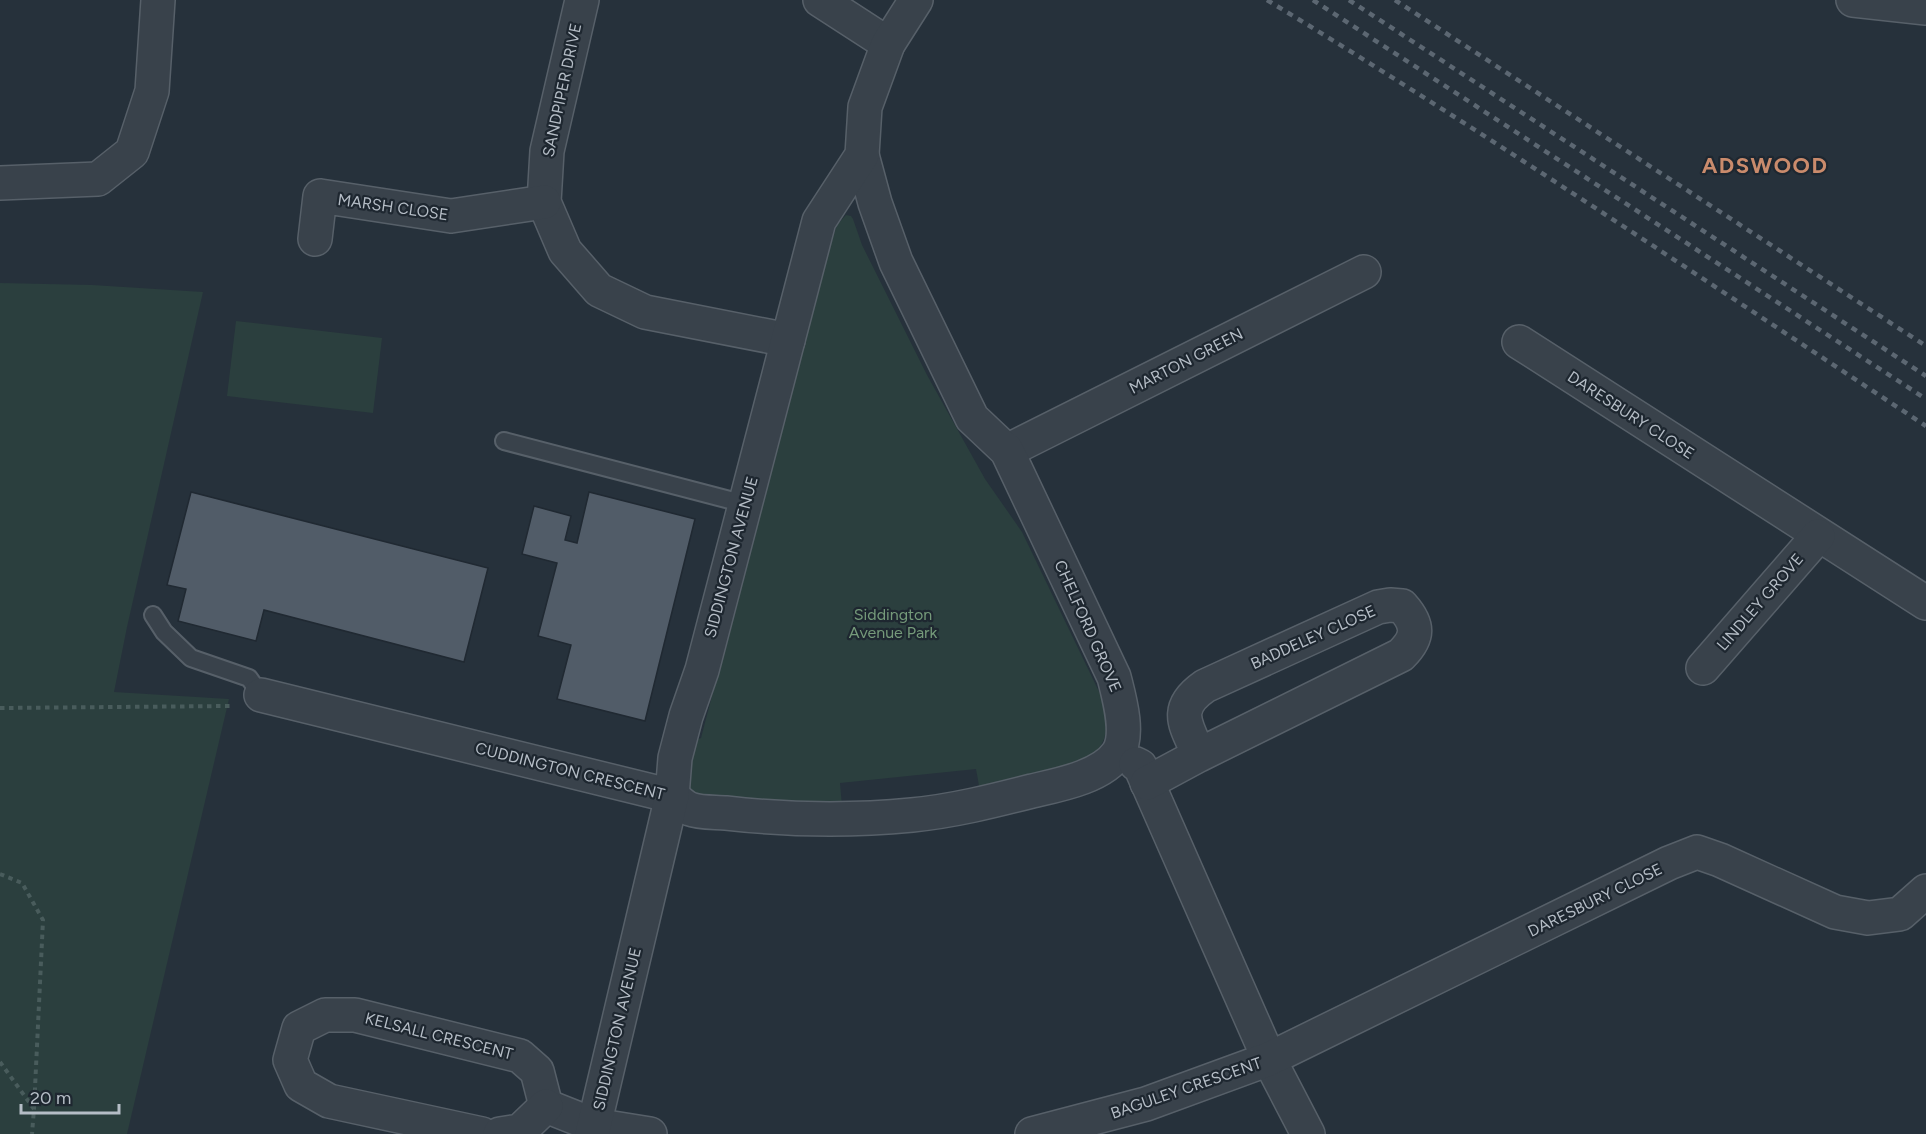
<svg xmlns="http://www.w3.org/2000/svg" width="1926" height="1134" viewBox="0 0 1926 1134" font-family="Figtree,sans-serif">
<rect width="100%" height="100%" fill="#26313b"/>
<g fill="#2b3f3e">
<path d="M846 215 851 216 853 219 862 245 927 375 985 479 1022 532 1104 702C1116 756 1085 761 1042 773 1021 779 1001 785 980 791L976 769 840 783 842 806 697 800 686 790 691 742 701 738 828 253 837 225Z"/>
<polygon points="0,283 92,285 203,292 127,627 114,692 229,699 127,1134 0,1134"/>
<polygon points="236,321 382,338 373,413 227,396"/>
</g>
<g fill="#515c68" stroke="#202932" stroke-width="1.5">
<polygon points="191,492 488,568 464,662 264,610 256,641 178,621 186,589 167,585"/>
<polygon points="589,492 695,519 645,721 557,699 571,645 538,636 557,563 522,554 534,506 571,516 565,540 577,543"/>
</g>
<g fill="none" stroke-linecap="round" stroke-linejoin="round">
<defs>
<g id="lane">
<polyline points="504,441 745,504"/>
<polyline points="153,615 164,632 191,658 249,678 261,695"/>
</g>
<g id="street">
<polyline points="582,0 547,151 544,202 565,251 599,290 645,312 788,340"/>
<polyline points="820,0 888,44"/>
<polyline points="1853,0 1926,8"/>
<polyline points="0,183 98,179 132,152 152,91 158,0"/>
<polyline points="315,239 320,196 451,216 544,202"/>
<polyline points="1519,342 1926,603"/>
<polyline points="1007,451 1364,272"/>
<polyline points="1703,668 1818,536"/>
<path d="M261 695 672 796C677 800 684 807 690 809 700 813 715 812 726 813 788 820 850 821 912 815 953 811 993 801 1032 791 1058 785 1102 777 1118 753 1130 734 1119 697 1114 677L1007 451 972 418 896 262 875 203 862 155"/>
<polyline points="1136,764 1140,766 1269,1059 1308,1134"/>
<path d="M1147 783 1199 755C1186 725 1172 709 1205 686L1378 607 1390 605 1402 606C1419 625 1419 637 1401 655L1199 755"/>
<polyline points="546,1106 594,1125 650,1134"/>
<polyline points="482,1134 329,1101 301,1085 290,1060 299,1028 325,1015 355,1015 520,1056 537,1071 546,1106"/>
<polyline points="500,1134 520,1131 546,1106"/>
<polyline points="592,1134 672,796 675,758 686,716 702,670 819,221 862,155 865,107 888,44 916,0"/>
<polyline points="1032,1134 1146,1104 1269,1059 1669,863 1697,852 1720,860 1835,912 1868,918 1900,914 1926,891"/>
</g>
</defs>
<use href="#lane" stroke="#576069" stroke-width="20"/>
<use href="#street" stroke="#576069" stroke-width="36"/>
<g stroke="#495c5c" stroke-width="4" stroke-dasharray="4.5 4.5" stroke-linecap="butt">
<polyline points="0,708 230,706"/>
<polyline points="0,874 22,883 43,920 34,1109"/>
<polyline points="0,1062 34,1109 32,1134"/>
</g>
<use href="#lane" stroke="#39424b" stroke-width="16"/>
<use href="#street" stroke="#39424b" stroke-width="33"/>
<g stroke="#5c6772" stroke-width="4.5" stroke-dasharray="6 6" stroke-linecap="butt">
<path d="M1267 0C1491 136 1707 282 1926 426"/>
<polyline points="1313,0 1926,399"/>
<polyline points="1349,0 1926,376"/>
<polyline points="1395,0 1926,346"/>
</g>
</g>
<g text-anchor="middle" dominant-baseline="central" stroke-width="4.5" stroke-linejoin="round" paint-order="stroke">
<g font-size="16" fill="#b5bdc6" stroke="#1e2730">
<text transform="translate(562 90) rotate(-78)">SANDPIPER DRIVE</text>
<text transform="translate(393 207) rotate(8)">MARSH CLOSE</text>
<text transform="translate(1186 361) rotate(-27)">MARTON GREEN</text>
<text transform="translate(1631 415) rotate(33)">DARESBURY CLOSE</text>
<text transform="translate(731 557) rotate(-75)">SIDDINGTON AVENUE</text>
<text transform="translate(1760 602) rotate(-49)">LINDLEY GROVE</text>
<text transform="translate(1088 626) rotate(66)">CHELFORD GROVE</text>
<text transform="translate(1313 637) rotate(-24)">BADDELEY CLOSE</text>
<text transform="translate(570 771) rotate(14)">CUDDINGTON CRESCENT</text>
<text transform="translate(1595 900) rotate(-26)">DARESBURY CLOSE</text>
<text transform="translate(617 1029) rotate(-77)">SIDDINGTON AVENUE</text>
<text transform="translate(439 1036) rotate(14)">KELSALL CRESCENT</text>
<text transform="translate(1186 1088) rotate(-19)">BAGULEY CRESCENT</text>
</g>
<g font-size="16" fill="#759a7a" stroke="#1e2730">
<text x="893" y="614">Siddington<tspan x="893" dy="18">Avenue Park</tspan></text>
</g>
<g font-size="22" font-weight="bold" letter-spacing="1.5" fill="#ca8b6c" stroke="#1e2730">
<text x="1765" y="165">ADSWOOD</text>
</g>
</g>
<path d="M21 1104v9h98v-9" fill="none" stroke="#b5bdc6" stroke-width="3"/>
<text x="30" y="1104" font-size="18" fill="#b5bdc6" stroke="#1e2730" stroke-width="4.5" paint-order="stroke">20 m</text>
</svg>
